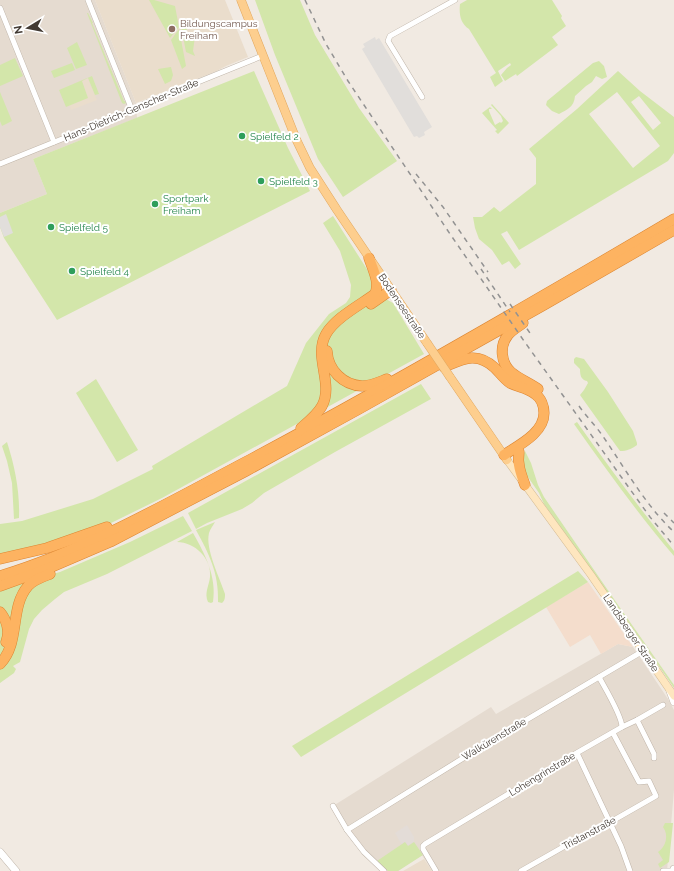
<svg xmlns="http://www.w3.org/2000/svg" width="674" height="871" viewBox="0 0 674 871" font-family="Raleway,sans-serif">
<rect width="100%" height="100%" fill="#f1eae2"/>
<g fill="#e5dbd0">
<polygon points="0,0 95,0 136,103 137,118 33,159 47,194 0,213"/>
<polygon points="618,644 633,647 668,699 674,710 674,790 667,871 432,871 422,855 398,871 387,871 367,855 333,806 491,707 496,714"/>
</g>
<polygon fill="#f4ddcc" points="588,582 633,647 618,644 601,654 590,635 570,647 546,607"/>
<polygon fill="#e3dcd7" points="407,825 414,837 414,842 408,846 405,842 402,845 395,833"/>
<g fill="#eaddcc">
<polygon points="95,0 225,0 248,57 226,66 217,71 136,103"/>
<polygon points="88,78 97,100 71,110 62,89"/>
<polygon points="424,859 432,871 403,871"/>
</g>
<g fill="#d3e6aa" fill-rule="evenodd">
<polygon points="149,0 154,0 175,6 179,27 170,38"/>
<polygon points="255,0 300,0 315,35 359,108 397,161 343,197 318,159 275,55"/>
<path d="M467 0H552L562 16 561 18 566 26 552 37 558 45 517 76 516 74 505 81 501 75 507 68 511 65 510 63 498 71 503 81 495 87 490 77 496 73 469 29C460 23 459 14 460 4Z"/>
<polygon points="87,13 88,13 93,23 92,23 124,101 125,101 126,103 124,104 122,103"/>
<polygon points="187,18 189,23 185,26 187,28 187,30 185,30 186,33 187,35 188,39 190,38 192,38 192,36 195,36 193,51 195,56 186,52 181,26"/>
<polygon points="179,29 186,66 182,69 171,40"/>
<polygon points="77,42 87,65 76,69 67,48"/>
<polygon points="15,58 23,76 0,86 0,65"/>
<path d="M599 61 604 66 607 77 602 79 596 76 592 82 586 86 575 96C574 107 568 109 559 114L552 111 546 105 547 101 593 63Z"/>
<polygon points="72,63 75,70 54,78 51,71"/>
<polygon points="171,67 173,75 171,81 165,84 158,69"/>
<polygon points="254,71 288,148 310,191 57,320 4,238 0,227 0,213 47,194 33,159"/>
<path d="M618 71 640 91 674 117V153L668 161 519 250 507 231 501 234 521 264 515 269 509 261 502 265 492 250 479 239 475 228 473 217H482L494 207 500 212 536 184V158L529 149 577 109ZM617 92 660 146 633 168 589 114ZM639 96 661 123 653 130 631 102Z"/>
<polygon points="92,76 99,94 95,95 88,78 82,81 88,98 66,107 59,90"/>
<polygon points="0,92 12,121 2,126 0,121"/>
<polygon points="492,104 509,123 498,134 495,131 497,130 482,113 490,107 492,109 489,109 489,111 495,125 500,122 501,123 503,121 501,116 491,105"/>
<polygon points="333,216 386,299 393,303 424,354 162,498 109,524 63,541 0,556 0,524 22,521 93,499 153,469 152,466 287,386 306,343 329,314 346,303 350,297 351,285 340,251 323,223"/>
<path d="M576 357 584 359 608 392 633 431 637 443V445C631 449 627 451 620 451L580 395 584 390 588 383 587 381C581 380 580 375 580 369L574 363V359Z"/>
<polygon points="96,379 138,450 117,462 76,393"/>
<polygon points="421,384 431,399 335,452 264,493 252,503 242,509 207,523 196,529 188,513"/>
<path d="M577 422C608 466 640 509 674 551V556C638 514 606 469 574 424Z"/>
<path d="M7 442C15 467 20 492 19 518L14 519 12 483 7 461 2 446Z"/>
<polygon points="525,451 531,463 538,485 544,497 616,602 674,685 674,688 633,629 544,504 539,493 521,467 524,453"/>
<polygon points="183,516 192,531 107,574 64,592 55,599 42,610 34,619 29,629 20,662 13,666 16,669 14,673 0,683 0,591 31,580 60,572 130,542"/>
<path d="M215 522C213 526 210 529 209 533 205 549 220 578 225 594 225 598 225 600 222 603L218 602C219 573 209 554 196 530Z"/>
<path d="M193 533C205 554 217 577 213 602L211 603 208 602C204 593 209 586 210 577 212 559 195 542 177 542Z"/>
<polygon points="578,571 588,582 301,757 292,746"/>
<path d="M665 823H673L669 862 660 868 658 864 663 860 658 852C666 847 669 835 663 827Z"/>
<polygon points="405,842 408,846 414,842 423,855 398,871 388,871 377,861"/>
</g>
<g fill="#e1dedb">
<polygon points="375,37 376,40 379,38 432,127 424,132 425,135 419,138 417,136 414,137 362,49 365,47 363,44"/>
<polygon points="6,214 13,233 4,237 0,227 0,217"/>
</g>
<g fill="none" stroke-linecap="round" stroke-linejoin="round">
<defs>
<g id="minor">
<polyline points="88,0 132,110"/>
<polyline points="0,8 54,142"/>
<polyline points="422,97 388,41 390,36 455,0"/>
<polyline points="0,164 124,114 146,103 262,56"/>
<path d="M599 677C605 688 622 716 622 727"/>
<polyline points="637,720 654,754 654,758"/>
<polyline points="577,753 621,846 630,871"/>
<polyline points="333,806 347,830 364,852 384,871"/>
<polyline points="347,830 494,739 643,651"/>
<polyline points="436,871 423,849 423,846 425,844 580,751 622,727 637,720 663,705"/>
<polyline points="521,871 579,838 614,820 656,796 649,781 639,782 613,733"/>
<polyline points="663,871 674,871"/>
</g>
<g id="tertiary">
<polyline points="670,691 674,702"/>
<polyline points="0,852 16,871"/>
<polyline points="674,871 674,869"/>
</g>
<polyline id="secondary" points="507,460 591,575 674,696"/>
<g id="primary">
<polyline points="241,0 296,139 310,168 337,210 427,343"/>
<polyline points="450,377 507,460"/>
</g>
<g id="motorway">
<polyline points="371,304 391,290"/>
<path d="M523 323C518 327 512 330 508 335 499 346 501 363 511 372 519 379 530 383 538 389"/>
<path d="M327 351C328 370 343 385 362 386 371 386 379 382 387 379"/>
<path d="M444 367C463 359 477 351 495 368 500 373 504 379 510 383 518 387 528 388 535 394 541 398 544 406 544 413 544 433 519 445 504 455"/>
<path d="M301 428C308 422 317 415 322 406 334 383 313 357 326 334 335 318 360 305 375 294 380 282 373 270 369 258"/>
<path d="M519 452C517 464 521 474 525 485"/>
<polyline points="0,559 47,548 107,527"/>
<path d="M0 576C89 549 171 501 253 458 396 382 535 301 674 219"/>
<polyline points="0,586 47,569 110,542 246,471 359,409 544,305 674,230"/>
<path d="M0 612C7 620 10 632 6 642"/>
<path d="M0 664C21 642 9 608 28 586 33 580 42 577 50 574"/>
</g>
</defs>
<use href="#minor" stroke="#bfb4a8" stroke-width="6"/>
<use href="#tertiary" stroke="#bfb4a8" stroke-width="8"/>
<use href="#secondary" stroke="#d4ba93" stroke-width="8"/>
<use href="#primary" stroke="#e2a85f" stroke-width="9"/>
<use href="#motorway" stroke="#dc8531" stroke-width="11"/>
<use href="#minor" stroke="#fff" stroke-width="5"/>
<use href="#tertiary" stroke="#fff" stroke-width="7"/>
<use href="#secondary" stroke="#fee6bf" stroke-width="7"/>
<use href="#primary" stroke="#fdce8e" stroke-width="8"/>
<use href="#motorway" stroke="#fdb361" stroke-width="10"/>
<g stroke="#929292" stroke-width="1.5" stroke-dasharray="5 5" stroke-linecap="butt">
<polyline points="305,0 326,44 348,81 450,234 524,341 622,478 650,517 674,546"/>
<polyline points="416,174 443,207 488,272"/>
<polyline points="481,269 510,312"/>
<polyline points="510,304 532,336"/>
<path d="M579 406C586 416 595 425 602 435 625 468 645 505 674 532"/>
<polyline points="664,513 674,523"/>
</g>
<defs>
<polyline id="primary-bridge" points="427,343 450,377"/>
</defs>
<use href="#primary-bridge" stroke="#e2a85f" stroke-width="9" stroke-linecap="butt"/>
<use href="#primary-bridge" stroke="#fdce8e" stroke-width="8"/>
</g>
<circle fill="#8d6e63" stroke="#fff" stroke-width="1.5" cx="172" cy="29" r="4"/>
<g fill="#2e9e5b" stroke="#fff" stroke-width="1.5">
<circle cx="242" cy="136" r="4"/>
<circle cx="261" cy="181" r="4"/>
<circle cx="155" cy="204" r="4"/>
<circle cx="51" cy="227" r="4"/>
<circle cx="72" cy="271" r="4"/>
</g>
<g text-anchor="middle" dominant-baseline="central" stroke-width="4" stroke-linejoin="round" paint-order="stroke">
<g font-size="10" fill="#785e54" stroke="#fff" text-anchor="start">
<text x="180" y="23">Bildungscampus<tspan x="180" dy="12">Freiham</tspan></text>
</g>
<g font-size="10" fill="#423a33" stroke="#fff">
<text transform="translate(131 110) rotate(-23)">Hans-Dietrich-Genscher-Straße</text>
<text transform="translate(402 306) rotate(56)">Bodenseestraße</text>
<text transform="translate(631 633) rotate(56)">Landsberger Straße</text>
<text transform="translate(494 739) rotate(-31)">Walkürenstraße</text>
<text transform="translate(542 774) rotate(-31)">Lohengrinstraße</text>
<text transform="translate(589 833) rotate(-28)">Tristanstraße</text>
</g>
<g font-size="10" fill="#27864d" stroke="#fff" text-anchor="start">
<text x="250" y="136">Spielfeld 2</text>
<text x="269" y="181">Spielfeld 3</text>
<text x="163" y="198">Sportpark<tspan x="163" dy="12">Freiham</tspan></text>
<text x="59" y="227">Spielfeld 5</text>
<text x="80" y="271">Spielfeld 4</text>
</g>
</g>
<g transform="translate(28 28) rotate(260)" stroke="#ffffff" stroke-width="3" paint-order="stroke">
<path d="M0-3L7 15L0 10L-7 15Z" fill="#423a33"/>
<text y="-6" font-size="11" font-weight="bold" text-anchor="middle" fill="#423a33">N</text>
</g>
</svg>
